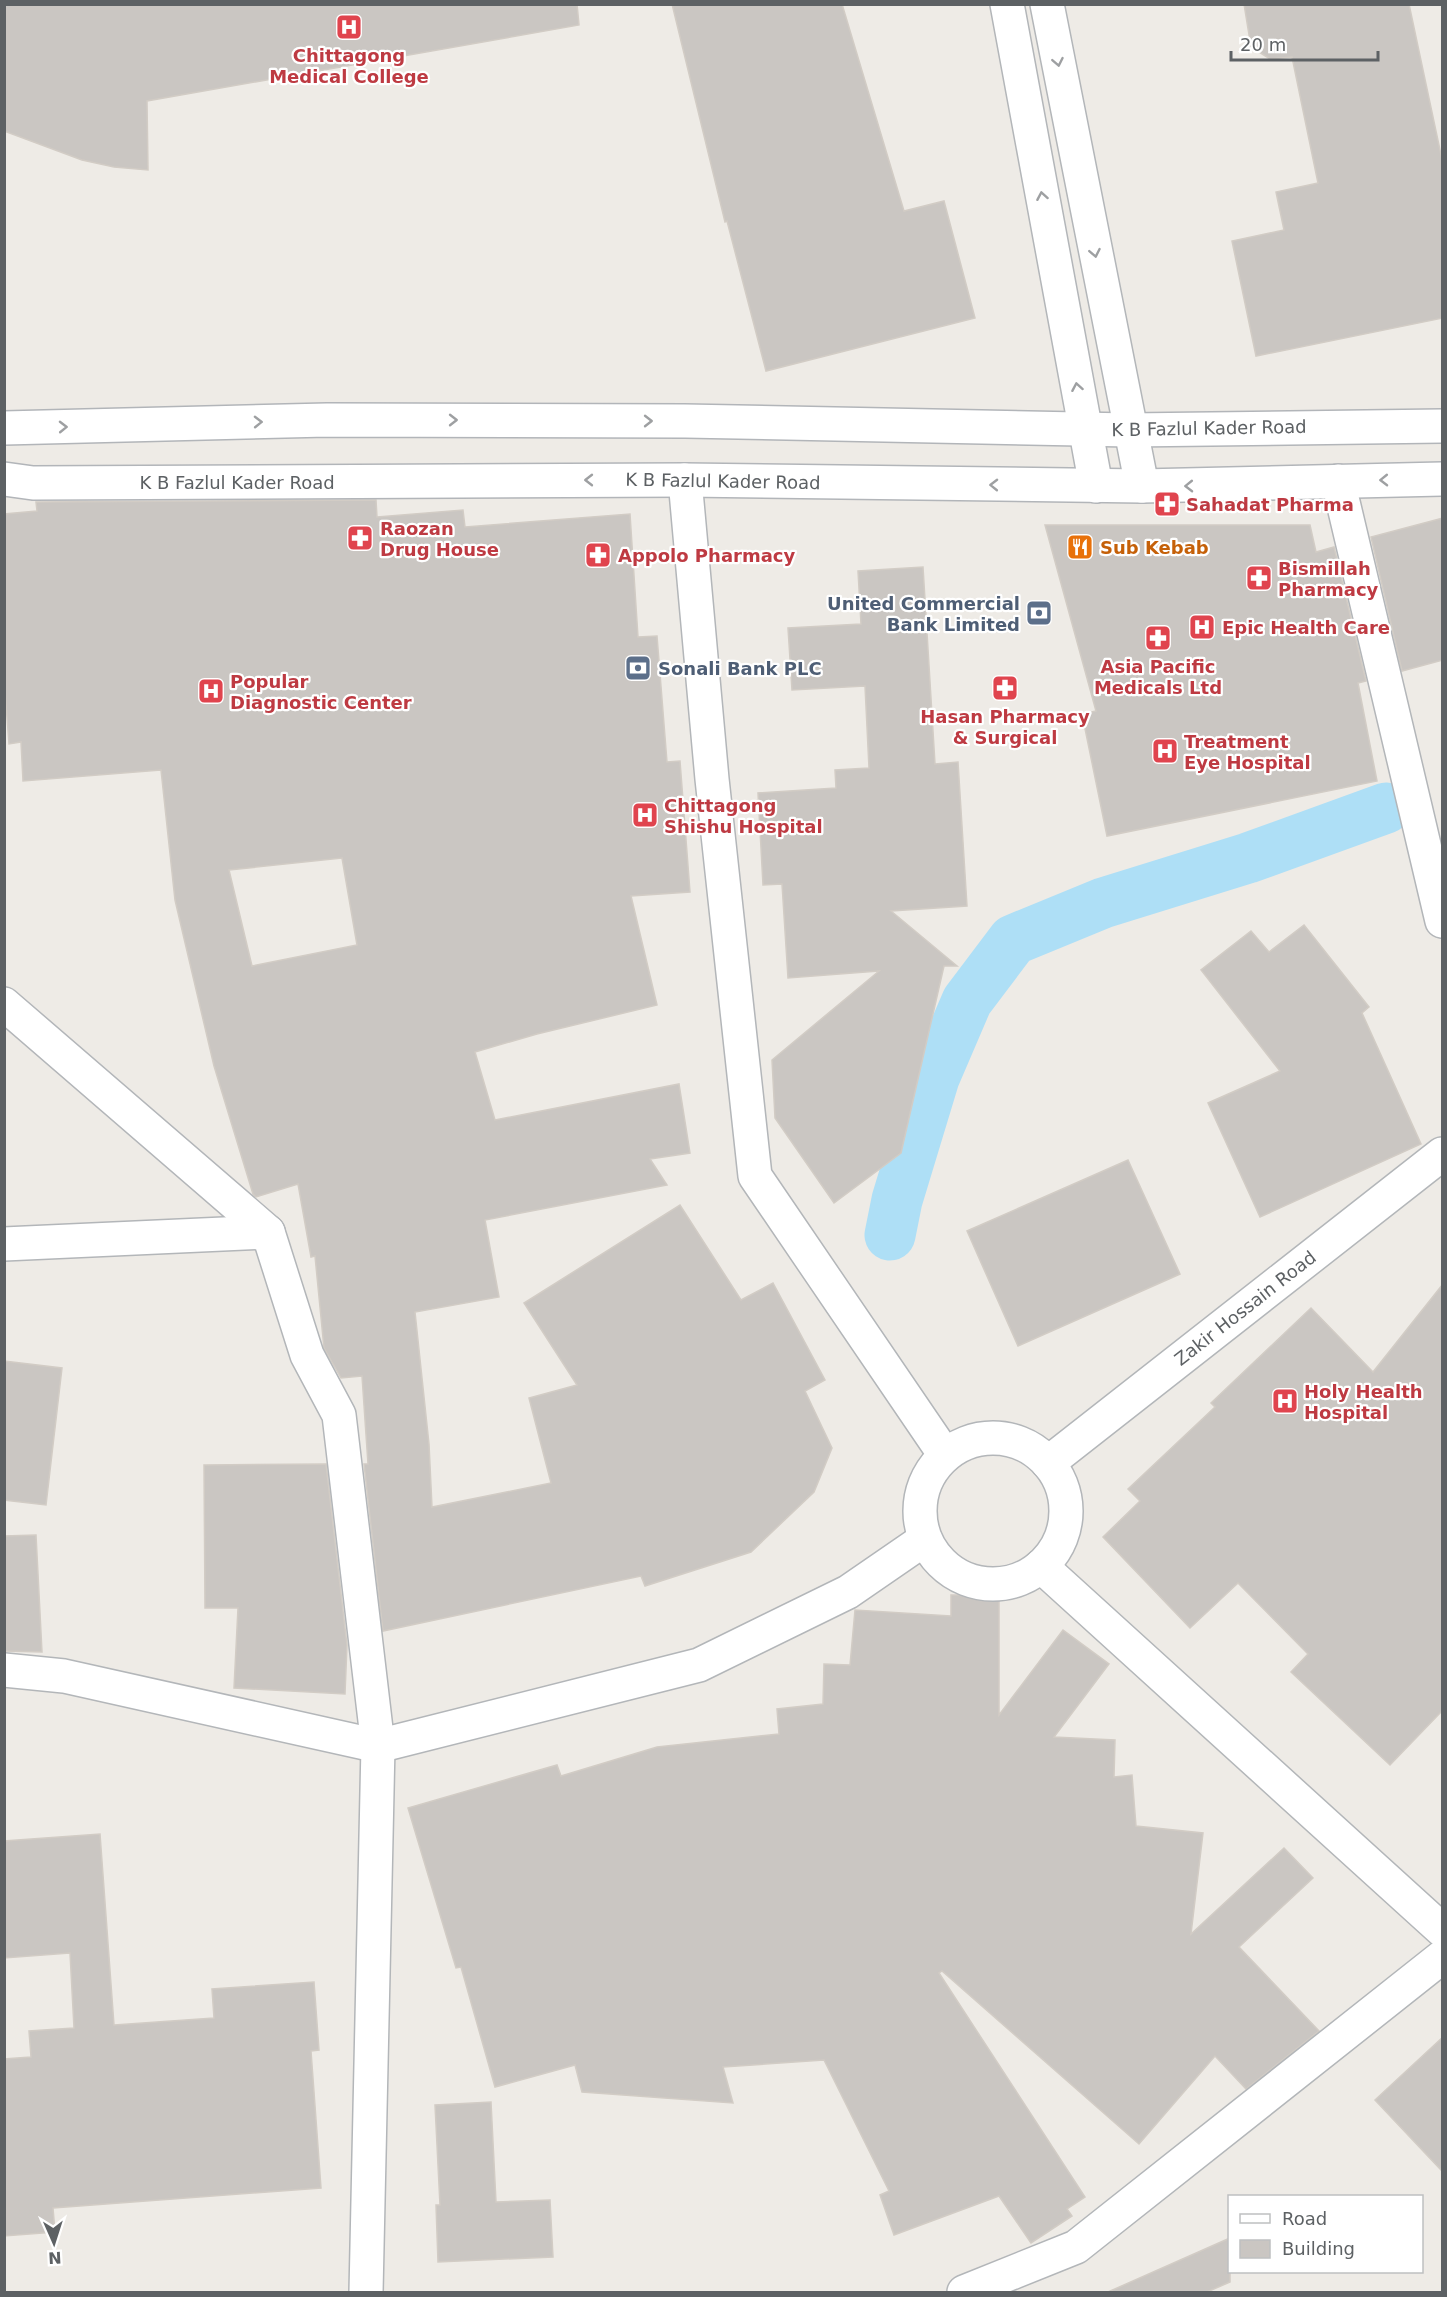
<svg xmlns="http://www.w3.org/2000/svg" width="1447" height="2297" viewBox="0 0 1447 2297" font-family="'DejaVu Sans',sans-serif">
<rect width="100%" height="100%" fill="#eeebe6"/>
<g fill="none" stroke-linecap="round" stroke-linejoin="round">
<polyline stroke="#aedff6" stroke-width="51" points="890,1235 897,1200 934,1078 967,1001 1013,940 1103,903 1248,858 1386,808"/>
</g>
<g fill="#cac6c2" stroke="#d2ccc5" stroke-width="1.5" fill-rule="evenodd">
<polygon points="4,4 577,4 579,25 147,101 148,170 114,167 82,160 4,131"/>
<polygon points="672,4 842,4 904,211 944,201 975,318 766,371 727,221 725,222"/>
<polygon points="1244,4 1409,4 1443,164 1443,318 1256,356 1232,241 1284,230 1276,192 1318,183 1292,57 1270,59 1251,47"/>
<path d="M376 500 377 517 463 510 465 527 630 514 638 637 657 636 667 762 680 761 690 892 631 896 657 1005 537 1034 475 1052 495 1120 679 1084 690 1153 650 1159 667 1185 485 1220 499 1297 415 1312 429 1444 432 1507 551 1483 529 1398 577 1385 524 1303 680 1205 741 1300 773 1283 825 1380 805 1391 832 1448 814 1492 751 1552 645 1586 641 1576 383 1631 364 1464H368L362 1376 341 1378 324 1348 315 1256 311 1257 298 1184 256 1197 253 1194 214 1066 175 900 161 770 23 781 21 742 9 744 4 678V514L37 511 36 502ZM342 858 357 945 252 966 229 870Z"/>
<polygon points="1443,518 1443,660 1402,671 1371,537"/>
<polygon points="1045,525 1310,525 1316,552 1334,547 1366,681 1358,683 1377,781 1107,836 1082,714 1096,711"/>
<polygon points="923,567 935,764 958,762 967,906 891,911 957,966 944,966 901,1153 834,1203 775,1118 772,1060 879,971 788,978 782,884 763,885 758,793 836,788 835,770 869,768 865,686 792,690 788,628 861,624 858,571"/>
<polygon points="1304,925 1369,1007 1362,1013 1421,1144 1260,1217 1208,1103 1280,1071 1201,970 1251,931 1269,952"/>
<polygon points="1128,1160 1180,1274 1018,1346 967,1231"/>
<polygon points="1443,1284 1443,1710 1390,1765 1291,1672 1308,1654 1238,1583 1190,1628 1103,1537 1140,1501 1128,1489 1215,1407 1211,1403 1311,1308 1373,1372"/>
<polygon points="4,1361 62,1368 46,1505 4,1500"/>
<polygon points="326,1464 347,1645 345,1694 234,1688 238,1608 205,1608 204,1465"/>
<polygon points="36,1535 42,1652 4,1651 4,1536"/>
<polygon points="951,1595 999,1595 999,1715 1063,1630 1109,1664 1054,1737 1115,1740 1114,1777 1132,1775 1136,1826 1203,1833 1191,1934 1284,1848 1313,1878 1239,1947 1319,2031 1246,2089 1215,2056 1139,2144 942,1971 939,1973 1085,2197 1067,2209 1072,2216 1031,2243 999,2196 894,2235 880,2195 889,2191 824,2060 723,2067 733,2103 582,2092 575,2065 495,2087 461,1967 456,1968 408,1808 557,1765 561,1776 657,1747 779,1734 777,1709 823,1704 824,1664 850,1665 855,1610 951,1616"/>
<polygon points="100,1834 114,2025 214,2018 212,1989 314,1982 319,2050 311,2051 321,2188 53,2208 55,2232 4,2236 4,2059 31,2057 29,2031 74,2028 70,1953 4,1958 4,1841"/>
<polygon points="1443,2037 1443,2172 1375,2100"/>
<polygon points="491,2102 496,2202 550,2200 553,2257 438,2262 436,2205 440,2205 435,2105"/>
<polygon points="1230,2238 1230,2282 1207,2292 1108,2292"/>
</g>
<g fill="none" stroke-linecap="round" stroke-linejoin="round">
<defs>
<g id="street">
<polyline points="1007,4 1096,486"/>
<polyline points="1047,4 1142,486"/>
<polyline points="685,480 712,779 755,1176 945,1455"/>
<polyline points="1338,481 1442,921"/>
<polyline points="4,1004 268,1232 307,1355 339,1415 378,1746 366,2292"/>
<polyline points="4,1244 268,1232"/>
<circle cx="993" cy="1511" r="73"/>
<polyline points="1048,1463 1442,1154"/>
<polyline points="1041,1566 1442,1930"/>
<polyline points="4,1670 64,1676 378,1746 699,1665 848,1592 925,1539"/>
<polyline points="964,2292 1076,2247 1442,1957"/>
</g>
<g id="secondary">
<polyline points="4,428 327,420 685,421 1129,430 1442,426"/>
<polyline points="4,479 33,483 685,480 1142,486 1442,479"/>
</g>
</defs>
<use href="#street" stroke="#b3b6b9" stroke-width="36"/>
<use href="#secondary" stroke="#b2b5b9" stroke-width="36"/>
<use href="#street" stroke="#fff" stroke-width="33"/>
<use href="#secondary" stroke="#fff" stroke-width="33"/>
</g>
<defs><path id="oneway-chevron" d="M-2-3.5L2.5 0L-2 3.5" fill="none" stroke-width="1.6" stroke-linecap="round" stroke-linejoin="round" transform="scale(1.5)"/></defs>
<g stroke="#9ea0a2">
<use href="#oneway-chevron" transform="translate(1058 62) rotate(79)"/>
<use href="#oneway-chevron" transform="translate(1042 196) rotate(-100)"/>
<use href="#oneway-chevron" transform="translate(1095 253) rotate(79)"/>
<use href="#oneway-chevron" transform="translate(1077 387) rotate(-100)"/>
<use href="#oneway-chevron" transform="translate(453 420)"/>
<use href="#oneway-chevron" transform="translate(648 421)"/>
<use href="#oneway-chevron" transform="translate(258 422) rotate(-1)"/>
<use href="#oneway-chevron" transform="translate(63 427) rotate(-1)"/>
<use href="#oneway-chevron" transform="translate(589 480) rotate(180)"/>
<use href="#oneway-chevron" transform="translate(1384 480) rotate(179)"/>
<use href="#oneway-chevron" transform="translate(994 485) rotate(-179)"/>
<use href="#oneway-chevron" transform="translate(1189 486) rotate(179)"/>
</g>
<defs>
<symbol id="hospital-square" viewBox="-11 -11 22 22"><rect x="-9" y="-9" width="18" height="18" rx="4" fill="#e0444e" stroke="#fff"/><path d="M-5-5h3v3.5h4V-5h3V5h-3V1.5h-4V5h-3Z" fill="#fff"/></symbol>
<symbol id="pharmacy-square" viewBox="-11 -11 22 22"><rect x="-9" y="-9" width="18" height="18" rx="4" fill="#e0444e" stroke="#fff"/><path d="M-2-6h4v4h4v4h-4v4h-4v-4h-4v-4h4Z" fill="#fff"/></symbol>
<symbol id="restaurant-square" viewBox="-11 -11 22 22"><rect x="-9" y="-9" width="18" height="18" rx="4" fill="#e8710a" stroke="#fff"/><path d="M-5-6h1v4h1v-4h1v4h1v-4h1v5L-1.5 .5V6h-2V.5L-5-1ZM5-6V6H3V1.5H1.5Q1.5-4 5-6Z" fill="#fff"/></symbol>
<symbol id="bank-square" viewBox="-11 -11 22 22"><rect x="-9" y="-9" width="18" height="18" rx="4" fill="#5c6f8a" stroke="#fff"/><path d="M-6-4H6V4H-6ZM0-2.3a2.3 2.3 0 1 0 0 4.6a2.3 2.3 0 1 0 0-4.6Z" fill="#fff"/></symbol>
</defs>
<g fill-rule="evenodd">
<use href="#hospital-square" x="334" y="12" width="30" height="30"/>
<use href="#pharmacy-square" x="1152" y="489" width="30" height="30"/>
<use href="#pharmacy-square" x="345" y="523" width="30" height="30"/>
<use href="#restaurant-square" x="1065" y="532" width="30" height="30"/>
<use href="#pharmacy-square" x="583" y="540" width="30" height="30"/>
<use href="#pharmacy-square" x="1244" y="563" width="30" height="30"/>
<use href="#bank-square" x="1024" y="598" width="30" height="30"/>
<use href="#hospital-square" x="1187" y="612" width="30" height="30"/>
<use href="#pharmacy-square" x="1143" y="623" width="30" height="30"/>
<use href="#bank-square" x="623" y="653" width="30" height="30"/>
<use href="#pharmacy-square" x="990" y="673" width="30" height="30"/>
<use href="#hospital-square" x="196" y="676" width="30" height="30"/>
<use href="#hospital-square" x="1150" y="736" width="30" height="30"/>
<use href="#hospital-square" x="630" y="800" width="30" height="30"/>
<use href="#hospital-square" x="1270" y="1386" width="30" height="30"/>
</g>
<g text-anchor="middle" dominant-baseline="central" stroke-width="4.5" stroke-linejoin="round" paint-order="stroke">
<g font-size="18" font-weight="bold" fill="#be3a42" stroke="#fff" text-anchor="start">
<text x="349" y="55" text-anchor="middle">Chittagong<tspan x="349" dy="21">Medical College</tspan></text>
<text x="1186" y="504">Sahadat Pharma</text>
<text x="380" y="528">Raozan<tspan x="380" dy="21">Drug House</tspan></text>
<text x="618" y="555">Appolo Pharmacy</text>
<text x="1278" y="568">Bismillah<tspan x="1278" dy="21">Pharmacy</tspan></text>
<text x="1222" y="627">Epic Health Care</text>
<text x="1158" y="666" text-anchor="middle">Asia Pacific<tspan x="1158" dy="21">Medicals Ltd</tspan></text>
<text x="230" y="681">Popular<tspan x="230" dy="21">Diagnostic Center</tspan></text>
<text x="1005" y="716" text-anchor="middle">Hasan Pharmacy<tspan x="1005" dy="21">&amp; Surgical</tspan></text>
<text x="1184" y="741">Treatment<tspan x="1184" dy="21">Eye Hospital</tspan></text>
<text x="664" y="805">Chittagong<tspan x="664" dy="21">Shishu Hospital</tspan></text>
<text x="1304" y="1391">Holy Health<tspan x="1304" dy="21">Hospital</tspan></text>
</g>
<g font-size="18" fill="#5d6164" stroke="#fff">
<text transform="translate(1209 428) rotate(-1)">K B Fazlul Kader Road</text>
<text transform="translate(723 481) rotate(1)">K B Fazlul Kader Road</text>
<text x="237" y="482">K B Fazlul Kader Road</text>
<text transform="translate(1245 1308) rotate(-38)">Zakir Hossain Road</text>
</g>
<g font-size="18" font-weight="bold" fill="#c56008" stroke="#fff" text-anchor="start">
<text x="1100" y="547">Sub Kebab</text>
</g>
<g font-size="18" font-weight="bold" fill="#4e5e75" stroke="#fff" text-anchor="end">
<text x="1020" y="603">United Commercial<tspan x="1020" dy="21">Bank Limited</tspan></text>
<text x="658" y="668" text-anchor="start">Sonali Bank PLC</text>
</g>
</g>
<rect width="1447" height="2297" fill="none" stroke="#5d6164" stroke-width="12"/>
<rect x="1228" y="2195" width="195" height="78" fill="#ffffff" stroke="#bec0c1" stroke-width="1.5"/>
<rect x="1240" y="2214" width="30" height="9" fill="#ffffff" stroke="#bec0c1" stroke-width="1.5"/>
<text x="1282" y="2225" font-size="18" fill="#5d6164">Road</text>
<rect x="1240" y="2240" width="30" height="18" fill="#cac6c2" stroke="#bec0c1" stroke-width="1.5"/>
<text x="1282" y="2255" font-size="18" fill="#5d6164">Building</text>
<g transform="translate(54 2243) rotate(177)" stroke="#ffffff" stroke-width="4.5" paint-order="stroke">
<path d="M0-4.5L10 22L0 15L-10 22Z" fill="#5d6164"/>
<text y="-9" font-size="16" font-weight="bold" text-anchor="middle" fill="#5d6164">N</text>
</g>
<path d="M1231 51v9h147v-9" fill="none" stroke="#5d6164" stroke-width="3"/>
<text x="1240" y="51" font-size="18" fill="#5d6164" stroke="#ffffff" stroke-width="4.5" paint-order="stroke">20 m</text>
</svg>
